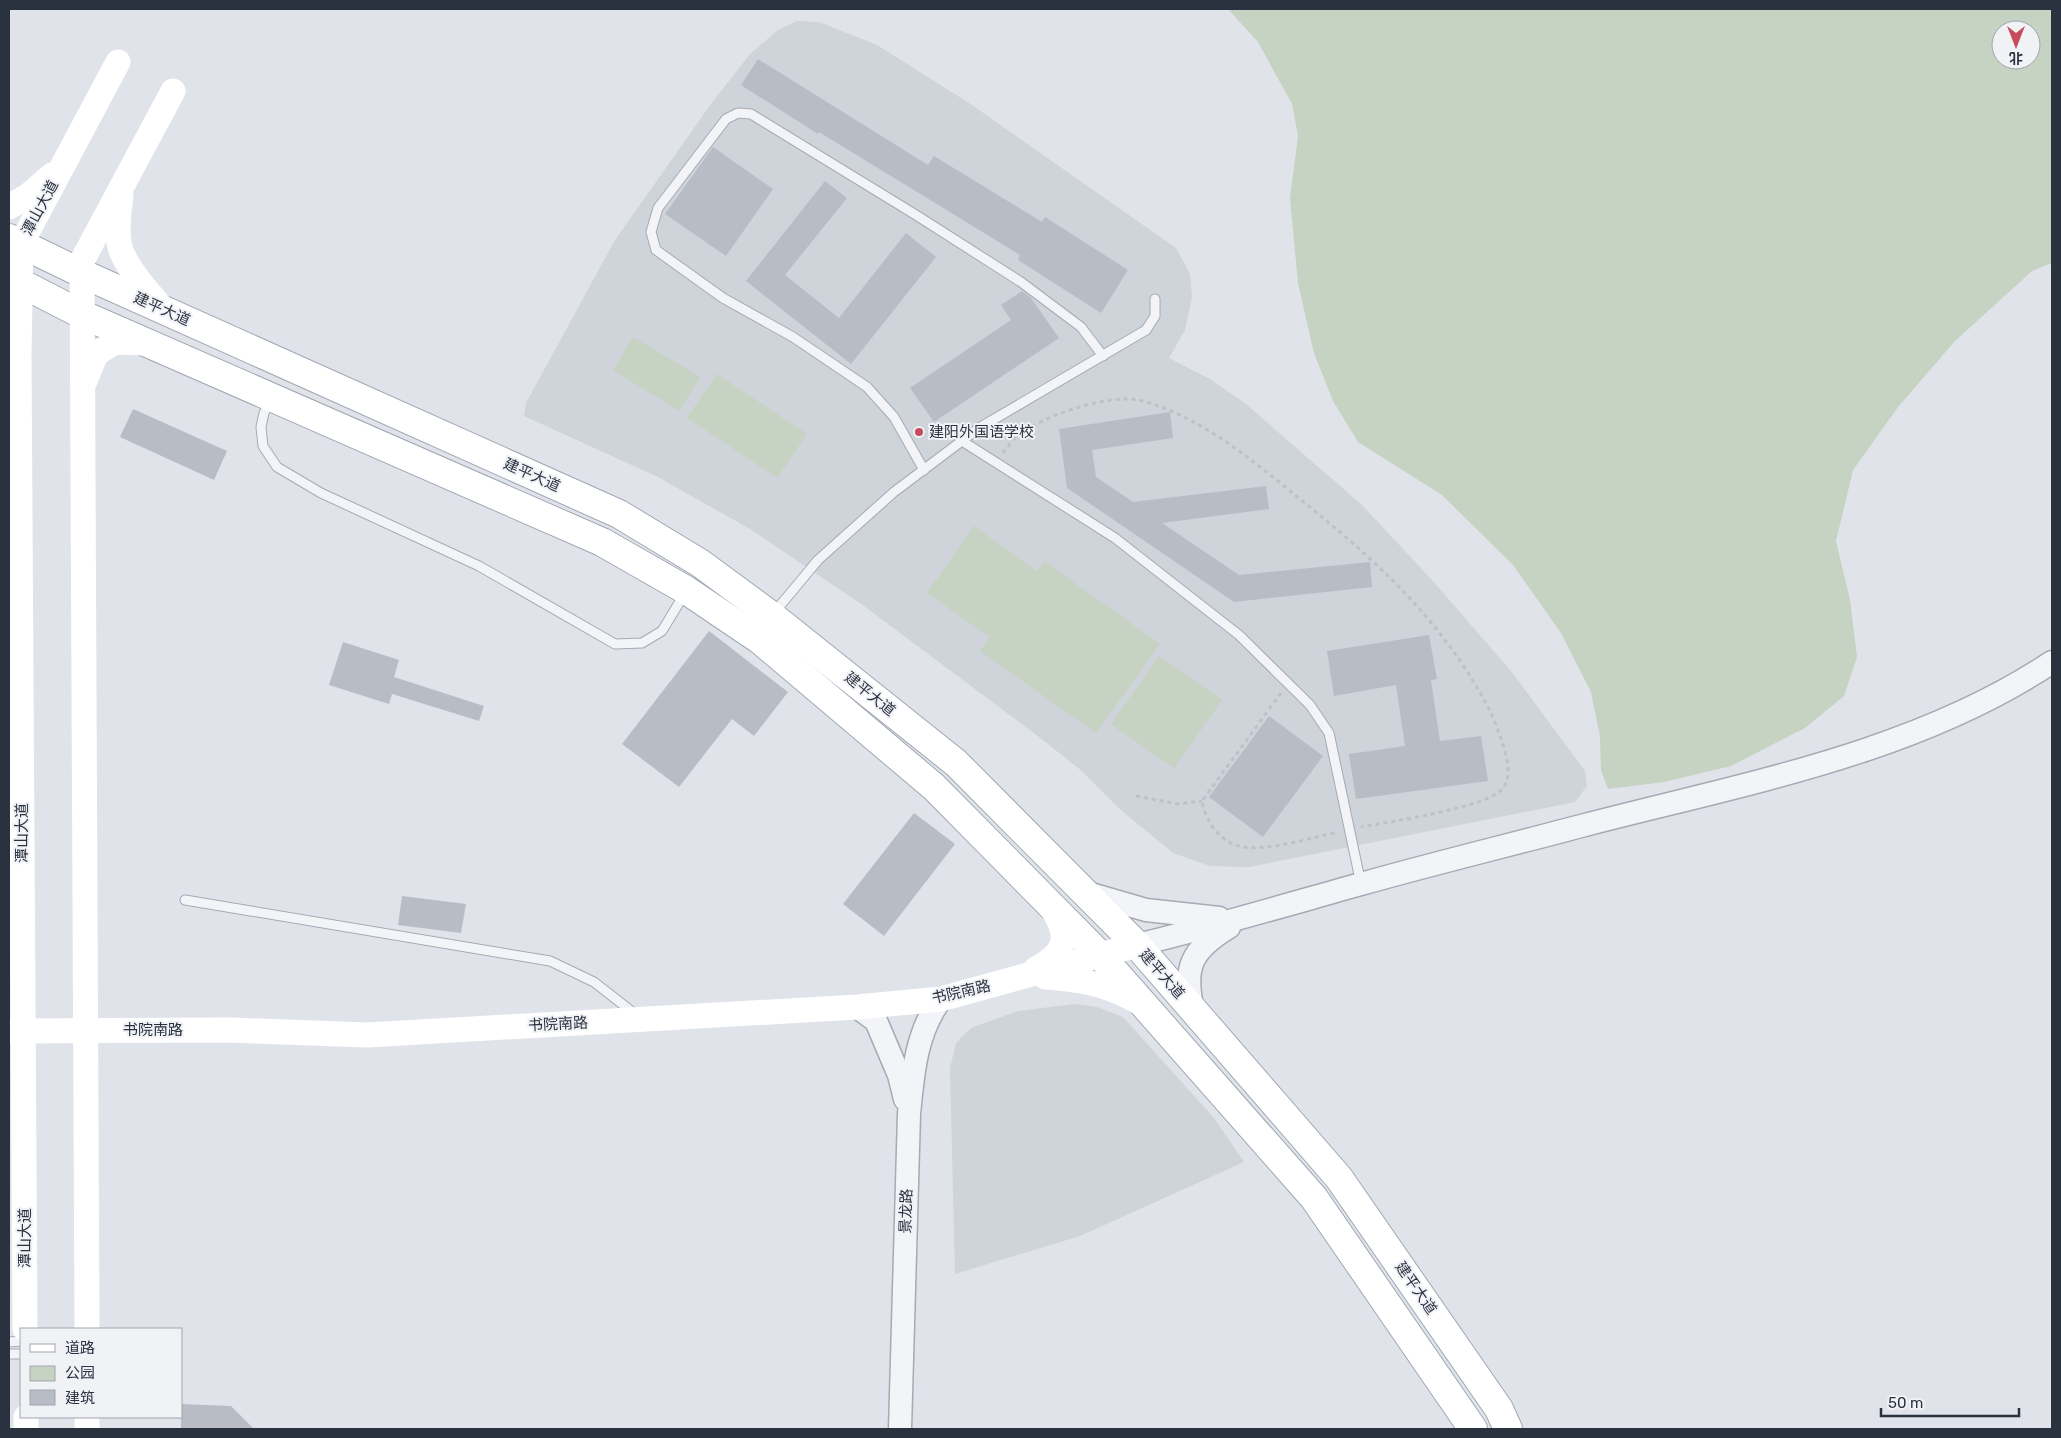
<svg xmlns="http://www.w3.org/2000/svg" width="2061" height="1438" viewBox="0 0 2061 1438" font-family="Rubik,'Noto Sans SC',sans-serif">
<rect width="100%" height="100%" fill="#e0e3e9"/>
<g fill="#cfd3da">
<polygon points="797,21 819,22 877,45 969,103 1176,248 1190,274 1192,297 1185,330 1169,358 1210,379 1246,404 1362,505 1432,580 1511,671 1585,771 1587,786 1575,802 1249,867 1210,866 1173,853 1122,811 1082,771 1039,737 864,606 750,529 658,477 524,416 526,403 615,240 711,104 750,54 778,30"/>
<polygon points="1075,1004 1097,1007 1123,1017 1214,1118 1244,1162 1080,1236 955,1274 950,1068 956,1043 971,1028 1018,1011"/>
</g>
<g fill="#c6d2c2" fill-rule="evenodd">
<path d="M1228 9H2052V263L2032 271 1955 341 1898 407 1853 470 1836 541 1850 600 1857 657 1844 696 1805 728 1731 766 1664 782 1608 789 1601 771 1600 736 1591 692 1561 633 1513 565 1442 495 1358 442 1333 401 1314 353 1298 283 1290 198 1298 136 1292 104 1258 42ZM2001 30H2031V60H2001Z"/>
<polygon points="633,337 700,377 679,411 613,370"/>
<polygon points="717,374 807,434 777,478 687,418"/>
<polygon points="974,526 1037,571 1044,561 1160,644 1096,733 980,651 990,637 927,593"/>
<polygon points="1159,656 1222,700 1174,768 1111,724"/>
</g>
<g fill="#b8bdc5">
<polygon points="758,59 928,165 934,156 1042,222 1045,217 1128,270 1101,313 1018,260 1020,255 819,132 818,134 741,85"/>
<polygon points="713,147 773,189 726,256 665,214"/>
<polygon points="825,181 847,198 785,275 839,318 906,233 936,257 851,364 746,281"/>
<polygon points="1022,291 1031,298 1059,338 934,422 910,388 1011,320 1001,305"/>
<polygon points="133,409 227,451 214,480 120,437"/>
<polygon points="1170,412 1173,438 1092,450 1096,477 1133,502 1266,486 1269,509 1162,523 1239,575 1370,562 1372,587 1234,602 1067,488 1059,429"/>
<polygon points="709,631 788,692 754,736 732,719 679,787 622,744"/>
<polygon points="1429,635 1437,679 1431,680 1440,741 1481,736 1488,781 1356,799 1349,754 1405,746 1396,685 1334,696 1327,651"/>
<polygon points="343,642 399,660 394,677 484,706 479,721 392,694 389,704 329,685"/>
<polygon points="1269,716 1323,756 1263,837 1209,797"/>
<polygon points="914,813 955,844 884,936 843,904"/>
<polygon points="402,896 466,904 461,933 398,925"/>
<polygon points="181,1404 231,1406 254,1429 181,1429"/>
</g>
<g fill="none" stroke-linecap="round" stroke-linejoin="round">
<defs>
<g id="service">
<polyline points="270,401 264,413 261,427 263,446 277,467 321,493 479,566 615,644 642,643 662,631 685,593"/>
<polyline points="962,441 1115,538 1239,635 1310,705 1329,733 1361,884"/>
<polyline points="924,470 894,417 867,387 793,337 723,298 656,250 651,232 658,208 726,119 738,113 751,114 916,215 1021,282 1081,327 1103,356"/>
<polyline points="773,614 818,560 894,492 979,428 1146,330 1155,316 1155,299"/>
<polyline points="185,900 550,961 594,982 635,1014"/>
<polyline points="9,1342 21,1341"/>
<polyline points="9,1354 21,1354"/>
</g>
<g id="tertiary">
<polyline points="1084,892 1146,910 1219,918"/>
<path d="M1137 945C1212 927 1286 905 1361 884 1435 863 1510 845 1585 825 1742 784 1916 753 2052 662"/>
<polyline points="857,1007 876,1021 899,1075 905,1099"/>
<path d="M1193 1010C1183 967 1191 950 1229 927"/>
<path d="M900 1429 909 1114C913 1073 916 1032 941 999"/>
</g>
<g id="primary">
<polyline points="9,238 81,273 619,514 700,563 772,616 956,763 1137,945 1339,1178 1499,1409 1508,1429"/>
<polyline points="9,277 81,314 602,542 686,590 760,640 934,787 1100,955 1314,1198 1473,1429"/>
</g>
</defs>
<use href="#service" stroke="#a6aab3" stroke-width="11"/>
<use href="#tertiary" stroke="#a6aab3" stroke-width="25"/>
<use href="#primary" stroke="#a0a8b4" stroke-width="30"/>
<g stroke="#bfc1c7" stroke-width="3" stroke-dasharray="4 4" stroke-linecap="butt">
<path d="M1003 453C1007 448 1010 443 1014 439 1040 416 1110 392 1143 401 1203 418 1253 461 1300 499 1365 552 1417 597 1465 668 1479 690 1492 711 1500 736 1505 751 1513 772 1504 787 1493 807 1387 822 1361 827"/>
<path d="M1281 693 1202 801C1205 820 1219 841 1239 846 1263 853 1314 837 1338 832"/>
<polyline points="1136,796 1178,804 1202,801"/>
</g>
<use href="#service" stroke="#f3f4f7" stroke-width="9"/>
<use href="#tertiary" stroke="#f3f4f7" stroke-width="22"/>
<g stroke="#fff" stroke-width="25">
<path d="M121 195C119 213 115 237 122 253 132 275 149 293 164 310"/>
<polyline points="9,207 29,195 52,175"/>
<polyline points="85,381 96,354 115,342 146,343"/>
<path d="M1036 969C1068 951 1070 936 1051 907"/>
<path d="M1045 977C1081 979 1110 985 1140 1003"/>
<polyline points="9,1031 230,1030 367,1035 857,1007 941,999 1137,945"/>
<polyline points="25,1329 19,354 21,244 118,62"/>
<polyline points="87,1329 82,261 173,91"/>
<polyline points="26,1417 26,1429"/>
<polyline points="87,1417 87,1429"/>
</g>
<use href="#primary" stroke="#fff" stroke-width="28"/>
</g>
<circle fill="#c84b5c" stroke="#f0f2f6" stroke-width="2" cx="919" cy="432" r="5"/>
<g text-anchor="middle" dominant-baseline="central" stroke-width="4" stroke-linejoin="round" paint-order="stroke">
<g font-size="15" fill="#2a313f" stroke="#f0f2f6">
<text transform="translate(40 208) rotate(-62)">潭山大道</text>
<text transform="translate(162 309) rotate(24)">建平大道</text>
<text transform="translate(532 475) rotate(24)">建平大道</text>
<text transform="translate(870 694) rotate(39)">建平大道</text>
<text transform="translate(22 833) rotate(-90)">潭山大道</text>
<text transform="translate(1162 974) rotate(49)">建平大道</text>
<text transform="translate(961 992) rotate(-13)">书院南路</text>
<text transform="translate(558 1024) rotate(-3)">书院南路</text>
<text x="153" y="1030">书院南路</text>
<text transform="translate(906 1211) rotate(-88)">景龙路</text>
<text transform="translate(25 1238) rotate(-90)">潭山大道</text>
<text transform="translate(1416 1288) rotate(55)">建平大道</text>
</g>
<g font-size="15" fill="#2a313f" stroke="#f0f2f6" text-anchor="start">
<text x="929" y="432">建阳外国语学校</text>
</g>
</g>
<rect width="2061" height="1438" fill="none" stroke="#2a313f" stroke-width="20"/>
<rect x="20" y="1328" width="162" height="90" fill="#f0f2f6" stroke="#a1a5ad"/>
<rect x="30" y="1344" width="25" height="8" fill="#ffffff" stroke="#a1a5ad"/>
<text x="65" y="1353" font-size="15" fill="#2a313f">道路</text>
<rect x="30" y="1366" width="25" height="15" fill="#c6d2c2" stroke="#a1a5ad"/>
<text x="65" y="1378" font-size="15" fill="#2a313f">公园</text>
<rect x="30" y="1390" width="25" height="15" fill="#b8bdc5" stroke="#a1a5ad"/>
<text x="65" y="1403" font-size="15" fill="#2a313f">建筑</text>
<g transform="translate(2016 45) rotate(180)"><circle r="24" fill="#f0f2f6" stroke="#a1a5ad"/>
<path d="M0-4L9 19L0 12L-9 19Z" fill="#c84b5c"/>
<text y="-8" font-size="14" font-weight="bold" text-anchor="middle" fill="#2a313f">北</text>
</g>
<path d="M1881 1408v8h138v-8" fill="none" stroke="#2a313f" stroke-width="2.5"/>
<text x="1888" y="1408" font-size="15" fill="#2a313f" stroke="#f0f2f6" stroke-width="4" paint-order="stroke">50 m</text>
</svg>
